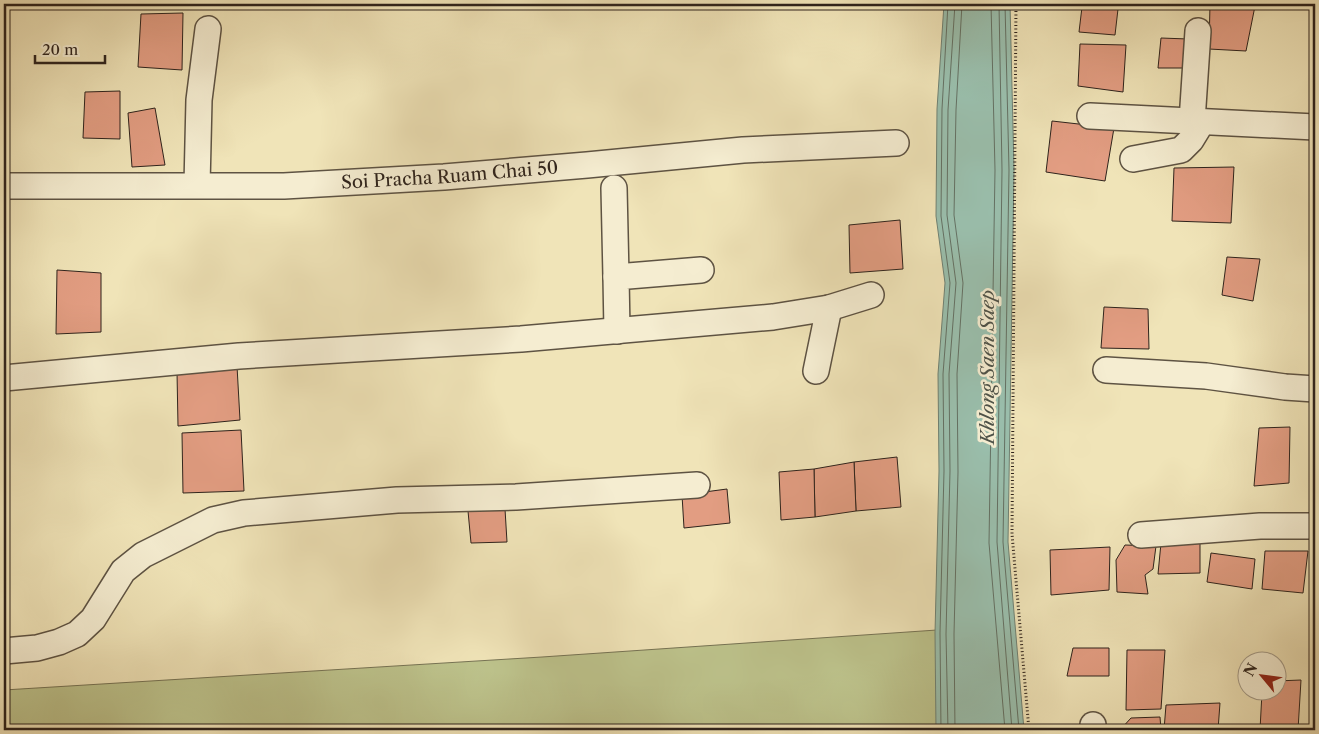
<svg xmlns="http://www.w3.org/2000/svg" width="1319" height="734" viewBox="0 0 1319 734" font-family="'Libre Caslon Text',serif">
<rect width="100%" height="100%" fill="#f0e4b8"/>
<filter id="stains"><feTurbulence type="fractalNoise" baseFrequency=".004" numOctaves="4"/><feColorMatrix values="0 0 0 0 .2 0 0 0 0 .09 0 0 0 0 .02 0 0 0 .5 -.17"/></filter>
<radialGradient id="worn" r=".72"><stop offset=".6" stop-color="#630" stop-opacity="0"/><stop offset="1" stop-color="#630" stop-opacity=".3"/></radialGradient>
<polygon fill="#bdc38c" stroke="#767354" points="937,630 937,730 4,730 4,690 542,657"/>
<polygon fill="#9abfad" stroke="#6f8173" points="944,4 1010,4 1014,170 1008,542 1024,730 936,730 935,633 939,471 938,374 945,283 936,216 937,109"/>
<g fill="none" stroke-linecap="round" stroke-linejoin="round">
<g stroke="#647164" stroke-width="1">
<polyline points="991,4 995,170 989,543 1005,730"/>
<polyline points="999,4 1002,170 997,542 1012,730"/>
<polyline points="1005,4 1009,170 1003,542 1019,730"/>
<polyline points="941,730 940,633 944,471 943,374 950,283 941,216 942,109 948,4"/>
<polyline points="948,730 946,634 950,471 949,374 956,283 947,215 948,110 955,4"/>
<polyline points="955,730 954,634 958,472 957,374 963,283 954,215 956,110 962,4"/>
</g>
</g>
<g fill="#e29d82" stroke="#2e231c">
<polygon points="1210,4 1255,6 1246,51 1209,49"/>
<polygon points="1082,7 1118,9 1115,35 1079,32"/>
<polygon points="183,13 182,70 138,67 141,14"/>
<polygon points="1161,38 1188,39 1187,68 1158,68"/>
<polygon points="1080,44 1126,45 1123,92 1078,86"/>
<polygon points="120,91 120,139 83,138 85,92"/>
<polygon points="155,108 165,165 132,167 128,113"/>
<polygon points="1052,121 1114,128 1105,181 1046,172"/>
<polygon points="1234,167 1231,223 1172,221 1174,168"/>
<polygon points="900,220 903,269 850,273 849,225"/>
<polygon points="1227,257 1260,259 1253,301 1222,295"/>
<polygon points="57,270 101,273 101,332 56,334"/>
<polygon points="1104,307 1148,309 1149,349 1101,348"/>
<polygon points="237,366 240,420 178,426 177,372"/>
<polygon points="1290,427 1289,483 1254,486 1259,428"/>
<polygon points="241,430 244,491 183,493 182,433"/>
<polygon points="897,457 901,507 856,511 854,462"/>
<polygon points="854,462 856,511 815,517 814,469"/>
<polygon points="814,469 815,517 781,520 779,472"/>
<polygon points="727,489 730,523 684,528 682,495"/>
<polygon points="505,509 507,542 471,543 468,511"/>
<polygon points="1161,543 1200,543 1200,573 1158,574"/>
<polygon points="1125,545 1156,546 1153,569 1145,575 1148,594 1117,592 1116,560"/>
<polygon points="1110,547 1109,590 1051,595 1050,550"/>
<polygon points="1265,551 1308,551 1303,593 1262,589"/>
<polygon points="1211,553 1255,559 1252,589 1207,582"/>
<polygon points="1313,556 1315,556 1315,587 1311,587"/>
<polygon points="1073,648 1109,648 1109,676 1067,676"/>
<polygon points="1127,650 1165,650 1161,709 1126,710"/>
<polygon points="1301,680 1298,730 1260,730 1262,692 1276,692 1276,681"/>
<polygon points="1220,703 1218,730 1164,730 1166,705"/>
<polygon points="1160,717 1161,730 1120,730 1131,718"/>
</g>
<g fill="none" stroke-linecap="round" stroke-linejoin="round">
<defs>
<g id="minor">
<polyline points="1090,116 1315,127"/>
<polyline points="1192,121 1198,31"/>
<polyline points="1133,159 1181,150 1191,140 1202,122"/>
<polyline points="197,185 199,100 208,29"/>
<path id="s1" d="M4 186H284L444 177 587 165 743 150 896 143"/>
<polyline points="614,188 616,277"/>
<polyline points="617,331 616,277 701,270"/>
<polyline points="1106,370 1206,376 1285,387 1315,389"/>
<polyline points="816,371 829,308"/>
<polyline points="4,378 239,356 521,339 773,317 829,308 871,295"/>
<polyline points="1141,535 1260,526 1315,526"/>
<polyline points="4,651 37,648 59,642 77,634 93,619 123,571 143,555 213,520 244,513 397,500 516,497 697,485"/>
<polyline points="1093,730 1093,725"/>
</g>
</defs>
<use href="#minor" stroke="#5e5343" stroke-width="28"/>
<polyline stroke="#2e231c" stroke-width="3" stroke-dasharray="1 2.5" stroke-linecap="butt" points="1016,4 1012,534 1029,730"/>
<use href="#minor" stroke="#f5edd1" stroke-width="25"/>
</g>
<g text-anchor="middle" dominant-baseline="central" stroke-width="5" stroke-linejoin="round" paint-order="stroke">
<g font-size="18" fill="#2e231c" stroke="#f5edd1">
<text stroke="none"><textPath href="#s1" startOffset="446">Soi Pracha Ruam Chai 50</textPath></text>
</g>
<g font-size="19" font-style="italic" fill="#4e5248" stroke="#f5edd1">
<text transform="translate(987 367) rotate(-90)">Khlong Saen Saep</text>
</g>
</g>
<rect width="1319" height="734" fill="none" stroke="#f0e4b8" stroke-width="20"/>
<rect x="5" y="5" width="1309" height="724" fill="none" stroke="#2e231c" stroke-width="2.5"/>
<rect x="10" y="10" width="1299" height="714" fill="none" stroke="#2e231c"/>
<g transform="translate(1262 676) rotate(299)"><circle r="24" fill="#f5edd1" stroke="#a59c89"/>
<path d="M0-4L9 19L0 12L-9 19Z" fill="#8f2418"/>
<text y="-8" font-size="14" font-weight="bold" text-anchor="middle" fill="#2e231c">N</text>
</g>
<path d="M35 55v8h70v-8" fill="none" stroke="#2e231c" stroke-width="2.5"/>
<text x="42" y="55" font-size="15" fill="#2e231c" stroke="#f5edd1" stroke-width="4" paint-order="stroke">20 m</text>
<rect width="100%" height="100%" filter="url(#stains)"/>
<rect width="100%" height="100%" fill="url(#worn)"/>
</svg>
